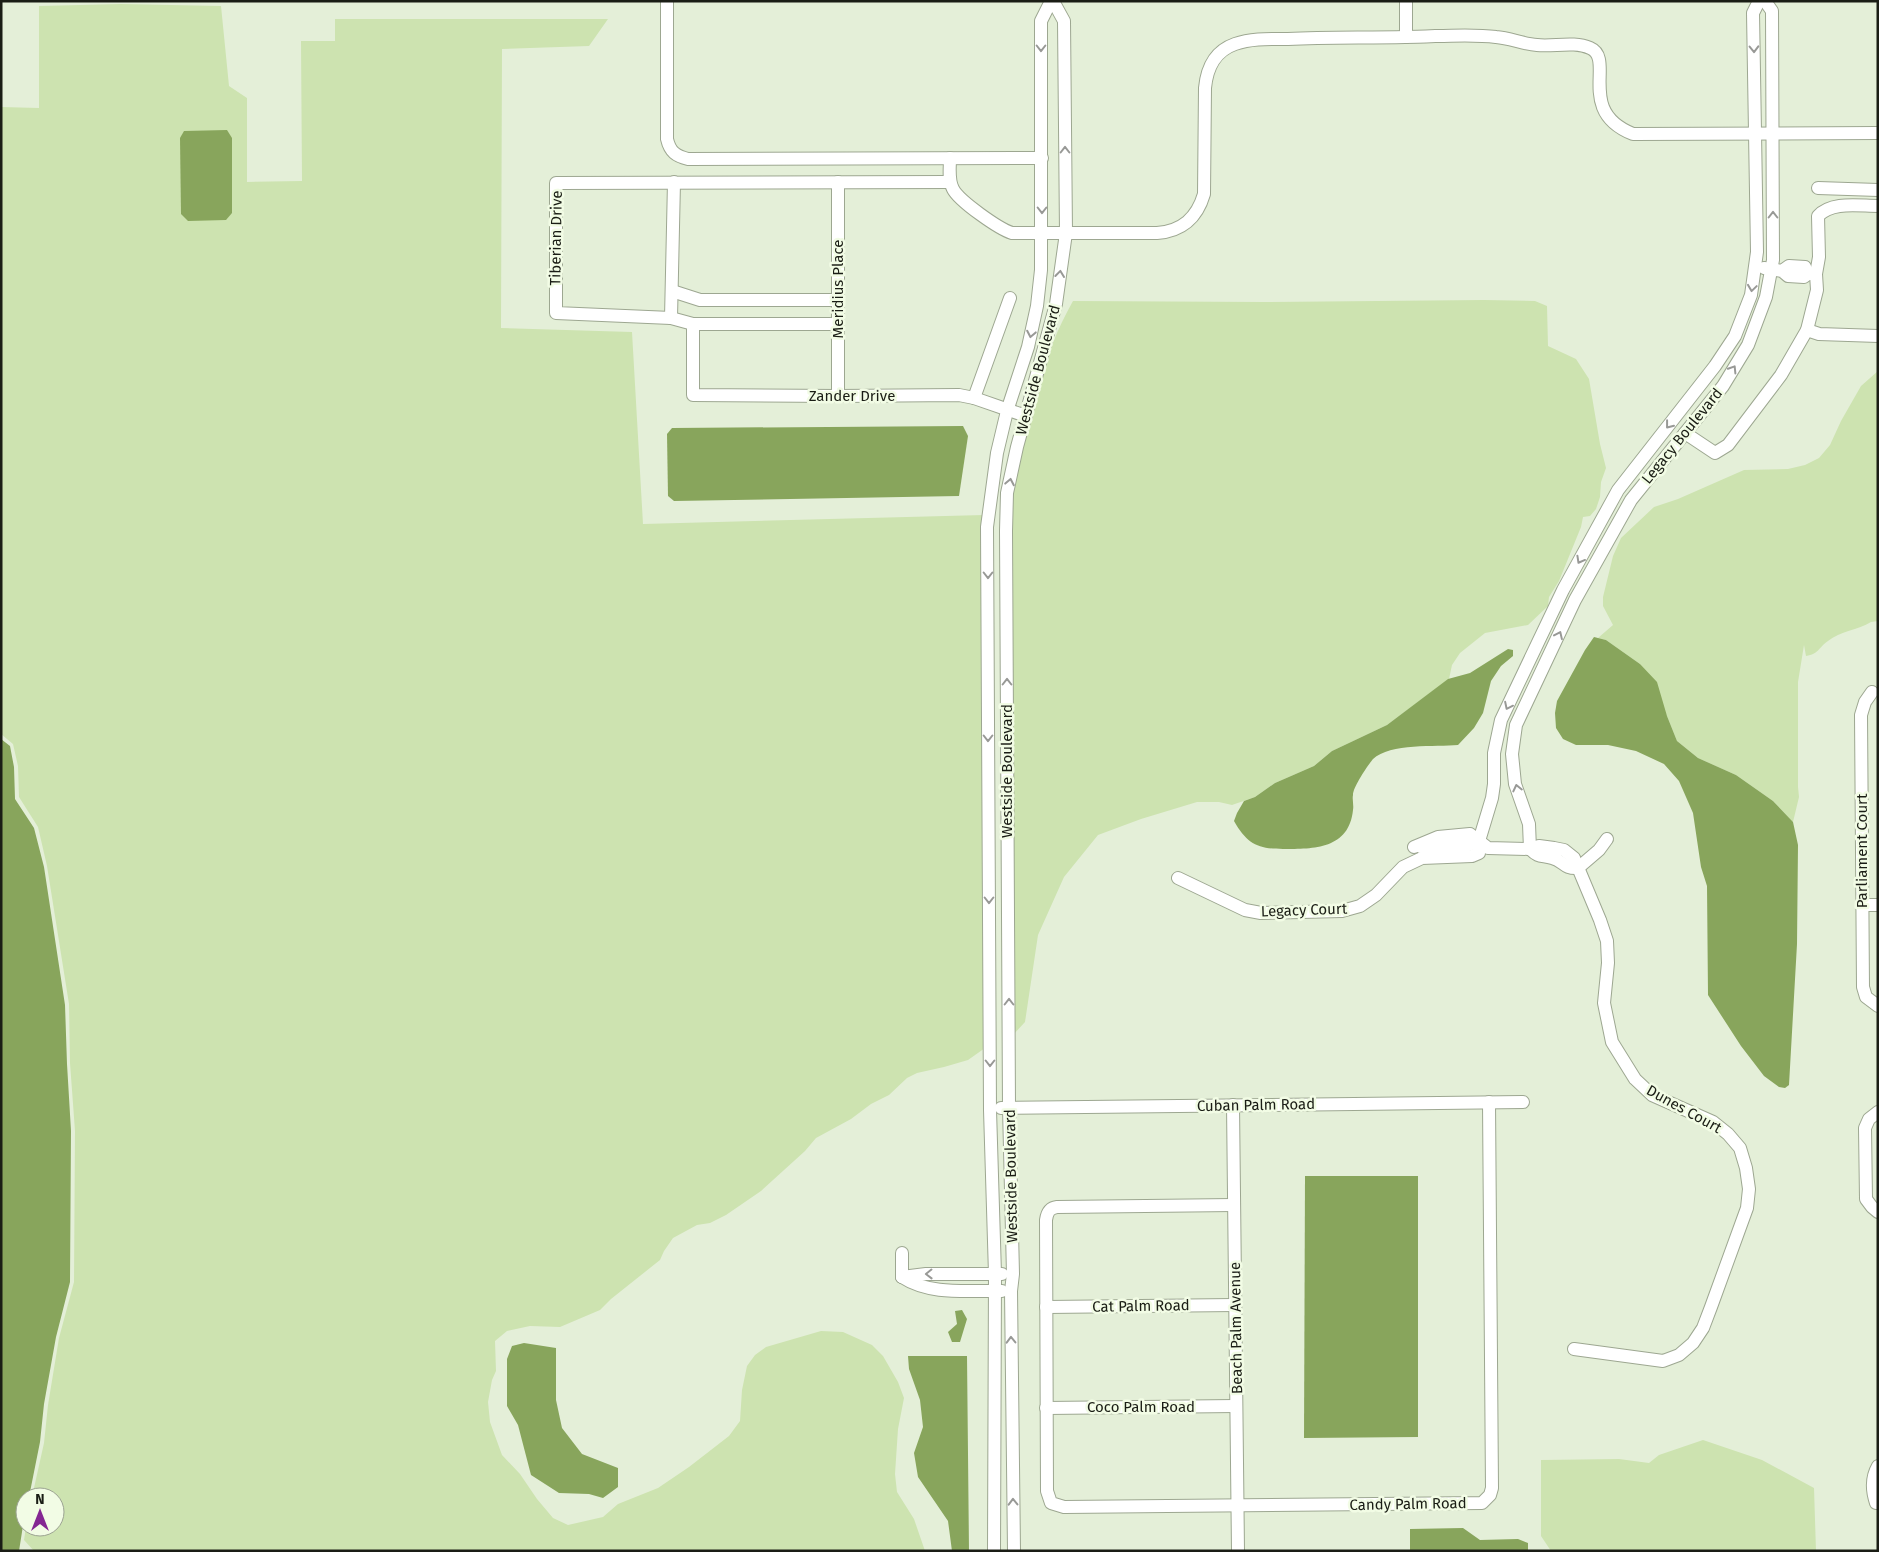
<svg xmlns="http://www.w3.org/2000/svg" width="1879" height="1552" viewBox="0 0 1879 1552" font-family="'Fira Sans',sans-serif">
<rect width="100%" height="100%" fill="#e4efd8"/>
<g fill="#cde3b0">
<polygon points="121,4 221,6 229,86 247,98 247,182 302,181 301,41 335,41 335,19 608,19 589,46 502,49 501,328 632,332 643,524 984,515 985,1048 968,1060 944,1067 917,1073 907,1078 889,1095 871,1104 851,1119 816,1138 805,1151 761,1191 726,1215 710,1223 697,1225 673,1238 664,1251 660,1260 611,1299 600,1310 560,1327 530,1326 507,1331 495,1341 496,1371 492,1380 488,1402 490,1422 502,1455 520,1474 537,1499 553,1518 568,1525 603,1517 618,1504 658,1488 689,1467 729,1436 740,1421 742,1390 747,1366 755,1355 766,1347 821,1331 843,1332 872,1345 883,1356 898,1382 904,1398 898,1429 895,1474 897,1492 914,1519 925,1551 34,1551 24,1540 26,1527 55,1527 55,1497 32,1497 44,1443 48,1405 59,1338 74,1282 75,1131 70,1063 69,1004 47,866 38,827 19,797 18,766 13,744 1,734 1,107 39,108 39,6"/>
<path d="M1484 300 1535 301 1547 306 1548 346 1576 359 1589 379 1600 444 1606 468 1601 482 1600 497 1596 509 1590 516 1583 517 1581 527 1559 581 1549 597 1548 606 1528 625 1485 633 1460 653 1452 665 1449 679 1387 725 1332 751 1314 766 1275 783 1255 797 1232 805 1219 802H1197L1141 819 1098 835 1064 877 1038 935 1025 1022 1013 1035 1012 494C1025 428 1040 359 1073 301L1262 302Z"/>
<path d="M1878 371V621L1871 622C1858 630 1840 631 1828 641 1818 648 1819 654 1806 656L1804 645 1798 682V787L1799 797 1793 822 1773 801 1736 775 1698 758 1677 741 1667 716 1640 664 1606 640 1598 638 1613 625 1603 606V597L1613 556 1621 538 1654 507 1678 499 1744 470 1788 469 1805 465 1819 458 1830 445 1841 421 1861 386Z"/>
<polygon points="1703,1440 1762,1460 1814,1488 1816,1551 1551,1551 1541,1536 1541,1460 1619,1459 1649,1463 1659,1455"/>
</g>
<g fill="#88a55c">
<polygon points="227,130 232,138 232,213 226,220 188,221 181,214 180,138 184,131"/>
<polygon points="963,426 968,436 959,496 674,501 668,496 667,434 672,428"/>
<polygon points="1594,637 1606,640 1640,664 1657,682 1667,716 1677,741 1698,758 1736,775 1773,801 1793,822 1798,845 1797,944 1789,1085 1785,1088 1779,1087 1764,1076 1741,1046 1708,995 1707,886 1701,867 1693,813 1679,781 1664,764 1636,751 1608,745 1576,745 1563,739 1556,728 1555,713 1557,701 1585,650"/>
<path d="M1508 649 1513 650V656L1501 666 1491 681 1483 713 1474 728 1458 745C1436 747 1390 743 1373 759 1368 765 1353 787 1353 795 1352 800 1354 805 1353 810 1349 849 1314 849 1283 849 1258 849 1247 844 1234 821L1237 813 1244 801 1255 797 1275 783 1314 766 1332 751 1387 725 1448 679 1470 673Z"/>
<polygon points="1,739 10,746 14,767 15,799 34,828 44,867 65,1005 67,1064 71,1131 70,1282 56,1337 44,1404 40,1442 29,1497 25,1497 25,1513 19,1551 1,1551"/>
<polygon points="1305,1176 1418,1176 1418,1437 1304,1438"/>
<polygon points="962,1310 967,1319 960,1342 952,1342 948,1332 957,1324 955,1311"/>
<polygon points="524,1343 556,1348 556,1400 562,1428 582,1454 618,1468 618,1487 603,1498 589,1494 559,1493 531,1475 518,1425 507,1406 507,1359 512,1346"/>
<polygon points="908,1356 967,1356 969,1551 952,1551 948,1521 918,1477 914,1453 923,1427 920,1400 909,1369"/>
<polygon points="1463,1528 1480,1540 1518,1539 1528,1543 1528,1551 1410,1551 1410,1529"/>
</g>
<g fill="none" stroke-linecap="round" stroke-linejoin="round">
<defs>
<g id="minor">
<path d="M667 1V139C670 152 676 156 688 159L1042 158"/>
<polyline points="1406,1 1406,37"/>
<path d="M950 158C950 168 948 180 953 189 959 201 999 229 1012 233H1157C1182 231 1197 218 1204 194L1205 88C1207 67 1215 51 1235 44 1252 38 1271 39 1288 39 1327 37 1366 38 1405 37 1435 37 1467 33 1496 37 1510 38 1523 44 1537 45 1553 47 1574 41 1590 48 1616 59 1575 111 1633 134L1878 133"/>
<polyline points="1818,188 1878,190"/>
<polyline points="1764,268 1782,271 1789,266 1805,267 1808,274 1804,277 1788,276 1782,271"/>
<path d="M1816 274 1819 257 1818 216C1832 201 1858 206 1878 206"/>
<polyline points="672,291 700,300 837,300"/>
<polyline points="671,318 674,182"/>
<polyline points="693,324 693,395 838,396 959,395 974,398 1010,298"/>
<polyline points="838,324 693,324 671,318 556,313 556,183 950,182"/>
<polyline points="1807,330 1819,334 1878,336"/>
<polyline points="838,396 838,182"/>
<polyline points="974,398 1026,416"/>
<polyline points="1685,433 1715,453 1728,445 1781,375 1807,330 1817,290 1816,274 1808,274"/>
<polyline points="1872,692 1865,702 1861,715 1863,987 1866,997 1878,1006"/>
<polyline points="1414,847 1438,837 1470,834 1488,848 1530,849 1539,846 1554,848 1564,850 1574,858 1600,920 1607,941 1608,963 1604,1003 1612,1042 1635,1079 1652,1095 1713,1122 1728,1134 1740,1148 1746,1168 1749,1189 1747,1208 1711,1307 1703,1328 1693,1343 1679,1355 1663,1361 1574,1349"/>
<polyline points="1421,847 1469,845 1479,841"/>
<polyline points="1530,849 1529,824 1515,784 1512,754 1516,725 1575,600 1631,500 1723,386 1748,345 1766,297 1773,260 1772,11 1765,1"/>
<path d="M1530 849C1539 858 1541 855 1552 858 1564 861 1563 869 1578 868"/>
<polyline points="1578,868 1599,850 1607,839"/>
<polyline points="1178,878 1245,910 1261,913 1342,911 1360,906 1376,895 1403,867 1422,858 1472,856 1479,853 1479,841 1492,798 1494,784 1494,753 1501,720 1563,590 1618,490 1715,366 1735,336 1751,295 1757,252 1753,13 1759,1"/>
<polyline points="1863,905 1878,905"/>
<polyline points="1233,1105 1238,1551"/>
<polyline points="1001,1108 1523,1102"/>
<polyline points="1878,1112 1869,1119 1865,1128 1866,1199 1872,1207 1878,1212"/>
<path d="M1234 1205 1057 1207C1049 1208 1047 1213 1046 1220L1047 1491 1051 1503 1064 1507 1482 1503 1490 1495 1492 1488 1489 1102"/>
<polyline points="902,1253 902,1277"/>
<polyline points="902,1277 926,1274 1002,1274"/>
<path d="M902 1277C931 1296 969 1290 1002 1291"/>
<polyline points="1046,1307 1235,1305"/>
<polyline points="1046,1408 1236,1406"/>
<path d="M1876 1503C1872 1491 1871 1478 1878 1466"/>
<polyline points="994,1551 995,1274 990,1110 987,527 997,453 1007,411 1028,347 1037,306 1041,270 1041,21 1051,1"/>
<polyline points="1014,1551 1011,1291 1013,1274 1009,1107 1006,531 1007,493 1017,447 1056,304 1066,233 1064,21 1053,1"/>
</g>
</defs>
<use href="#minor" stroke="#9da791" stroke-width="14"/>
<use href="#minor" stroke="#fff" stroke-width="12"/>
</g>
<defs><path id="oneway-chevron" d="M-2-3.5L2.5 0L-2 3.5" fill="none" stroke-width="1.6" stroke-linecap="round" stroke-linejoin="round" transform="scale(1.25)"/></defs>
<g stroke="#989996">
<use href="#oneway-chevron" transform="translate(1041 48) rotate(90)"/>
<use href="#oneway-chevron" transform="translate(1754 49) rotate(89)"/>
<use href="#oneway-chevron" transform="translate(1065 150) rotate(-90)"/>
<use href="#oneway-chevron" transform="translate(1042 210) rotate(90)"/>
<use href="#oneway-chevron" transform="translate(1773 215) rotate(-90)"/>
<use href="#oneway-chevron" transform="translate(1060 274) rotate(-83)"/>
<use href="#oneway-chevron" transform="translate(1752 288) rotate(98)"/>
<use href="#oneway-chevron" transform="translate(1031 334) rotate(101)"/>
<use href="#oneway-chevron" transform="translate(1733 369) rotate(-58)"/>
<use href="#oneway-chevron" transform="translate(1669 425) rotate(128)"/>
<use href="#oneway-chevron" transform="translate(1010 482) rotate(-79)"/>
<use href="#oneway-chevron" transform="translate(1580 560) rotate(119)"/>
<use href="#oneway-chevron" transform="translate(988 575) rotate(90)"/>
<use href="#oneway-chevron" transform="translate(1559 635) rotate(-65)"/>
<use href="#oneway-chevron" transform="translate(1007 682) rotate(-90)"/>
<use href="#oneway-chevron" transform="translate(1508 706) rotate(116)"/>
<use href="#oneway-chevron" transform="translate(988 738) rotate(90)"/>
<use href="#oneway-chevron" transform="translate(1517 788) rotate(-103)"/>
<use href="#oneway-chevron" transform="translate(989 900) rotate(90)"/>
<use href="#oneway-chevron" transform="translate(1009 1002) rotate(-90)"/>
<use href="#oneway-chevron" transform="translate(990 1063) rotate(90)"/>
<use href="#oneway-chevron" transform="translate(929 1274) rotate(179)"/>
<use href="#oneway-chevron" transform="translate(1011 1340) rotate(-91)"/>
<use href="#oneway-chevron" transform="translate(1013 1502) rotate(-91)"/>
</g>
<g text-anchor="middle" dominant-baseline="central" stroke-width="5" stroke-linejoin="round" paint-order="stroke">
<g font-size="15" fill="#1a1d15" stroke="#f2fce5">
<text transform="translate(556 238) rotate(-89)">Tiberian Drive</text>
<text transform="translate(838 289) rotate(-90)">Meridius Place</text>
<text transform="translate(1038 370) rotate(-75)">Westside Boulevard</text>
<text x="852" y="396">Zander Drive</text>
<text transform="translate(1682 436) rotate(-51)">Legacy Boulevard</text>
<text transform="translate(1007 771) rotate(-90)">Westside Boulevard</text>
<text transform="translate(1862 851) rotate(-90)">Parliament Court</text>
<text transform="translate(1304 910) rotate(-2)">Legacy Court</text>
<text transform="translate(1256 1105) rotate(-1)">Cuban Palm Road</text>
<text transform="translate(1684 1109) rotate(29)">Dunes Court</text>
<text transform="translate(1011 1176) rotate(-91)">Westside Boulevard</text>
<text transform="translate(1141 1306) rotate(-1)">Cat Palm Road</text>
<text transform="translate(1236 1328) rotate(-91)">Beach Palm Avenue</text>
<text x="1141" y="1407">Coco Palm Road</text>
<text transform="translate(1408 1504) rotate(-1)">Candy Palm Road</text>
</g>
</g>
<rect width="1879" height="1552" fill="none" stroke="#1a1d15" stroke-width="5"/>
<g transform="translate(40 1512)"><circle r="24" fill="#f2fce5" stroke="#9ca392"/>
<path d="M0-4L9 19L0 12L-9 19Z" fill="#842792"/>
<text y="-8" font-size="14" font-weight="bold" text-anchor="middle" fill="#1a1d15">N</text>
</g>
</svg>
